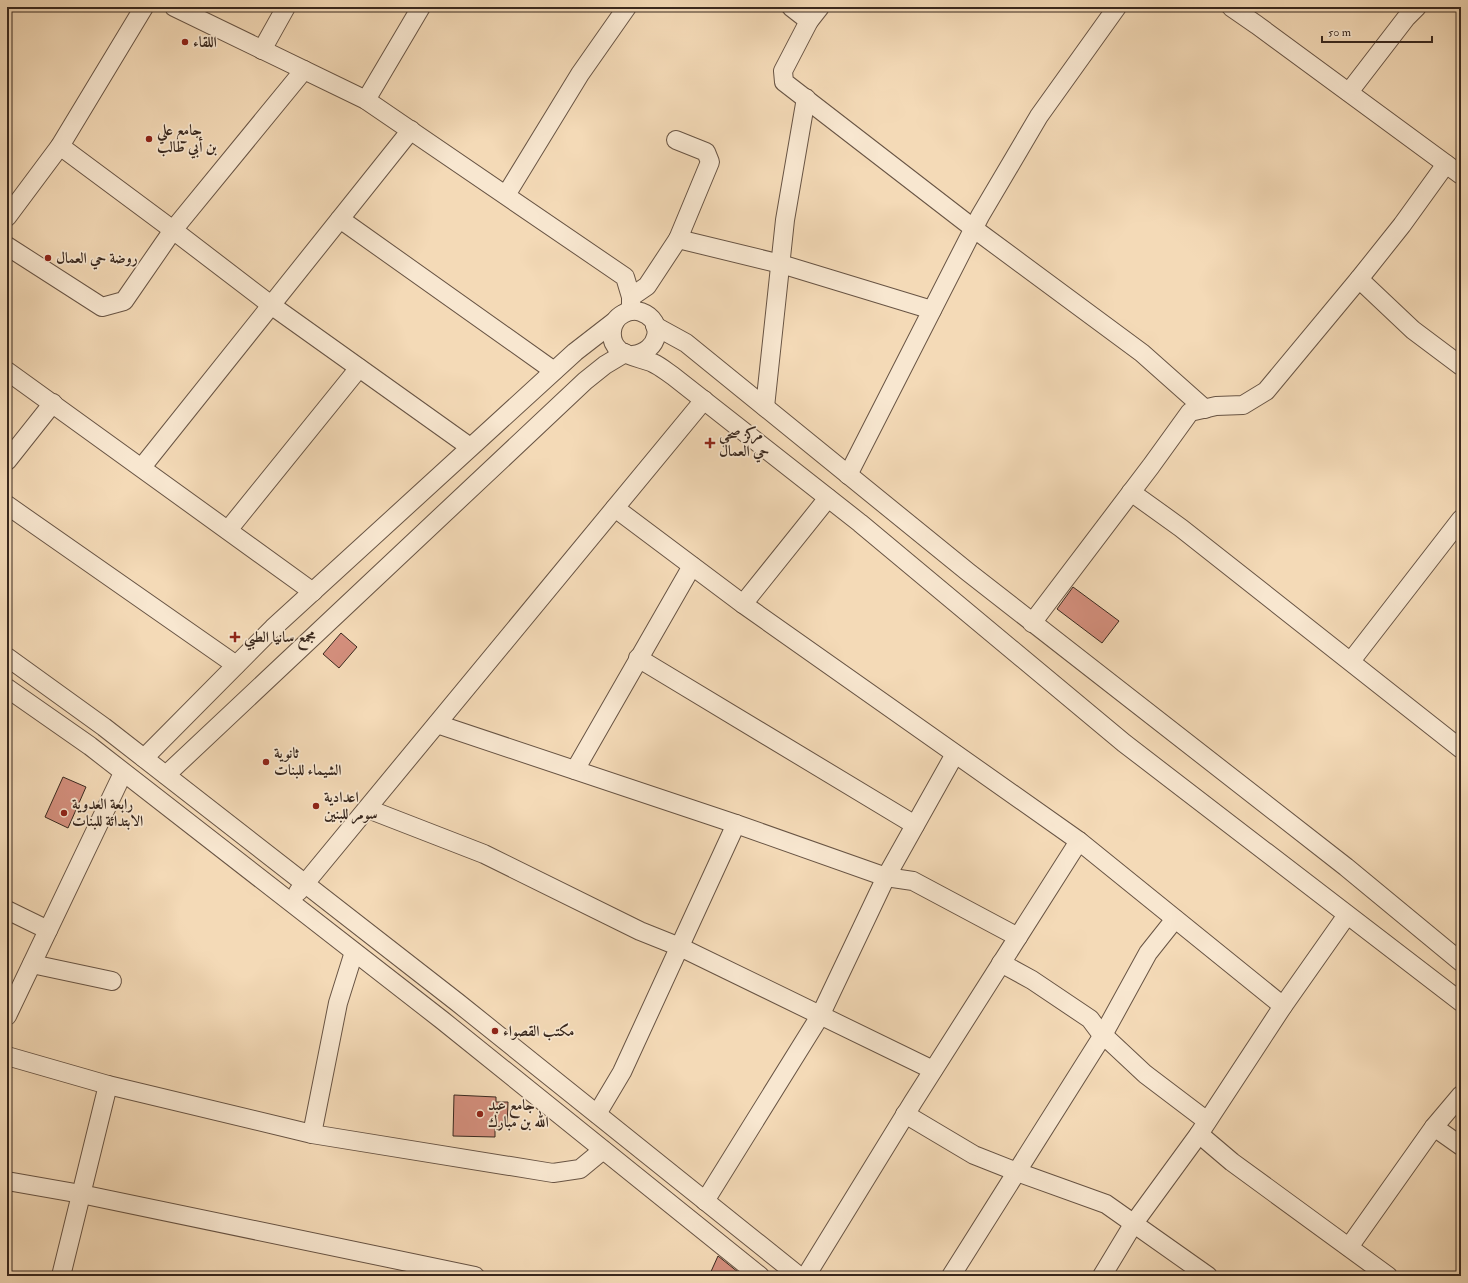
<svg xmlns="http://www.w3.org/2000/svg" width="1468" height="1283" viewBox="0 0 1468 1283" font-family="'IM FELL Double Pica',Amiri,serif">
<rect width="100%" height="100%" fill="#f4dab7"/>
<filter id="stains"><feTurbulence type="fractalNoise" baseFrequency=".005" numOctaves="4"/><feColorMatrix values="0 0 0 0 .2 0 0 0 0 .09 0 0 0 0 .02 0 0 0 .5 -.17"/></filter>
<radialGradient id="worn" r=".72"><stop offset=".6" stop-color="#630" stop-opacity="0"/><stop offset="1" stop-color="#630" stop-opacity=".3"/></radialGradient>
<g fill="#d48f7d" stroke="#39281e">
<polygon points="1073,587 1119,621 1102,643 1057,609"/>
<polygon points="341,633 357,647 339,668 323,654"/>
<polygon points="63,777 86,787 68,828 45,817"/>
<polygon points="454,1095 496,1097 496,1102 508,1102 507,1127 495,1126 495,1137 453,1136"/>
<polygon points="718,1256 743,1276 709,1276"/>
</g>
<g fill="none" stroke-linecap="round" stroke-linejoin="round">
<defs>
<g id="minor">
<polyline points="174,7 366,100 625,277 631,297 631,311"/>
<polyline points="791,7 809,21"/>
<polyline points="820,7 809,21 783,71 784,82 973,228 1142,353 1205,409"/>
<polyline points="1231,7 1257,25 1461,175"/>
<polyline points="262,50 286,7"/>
<polyline points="1349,92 1406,18 1417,7"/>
<polyline points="366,100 421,7"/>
<polyline points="676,140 706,152 710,162 678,239"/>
<polyline points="60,146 173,230 304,70"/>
<polyline points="506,195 580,74 627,7"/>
<polyline points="7,217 60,146 144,7"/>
<polyline points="340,219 554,371"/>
<polyline points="7,246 102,307 124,301 173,230 271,305 470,447"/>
<polyline points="1359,279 1413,330 1461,366"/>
<polyline points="631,297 647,286 678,239 781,264 932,310"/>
<polyline points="655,326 686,343 968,572 1346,867 1461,962"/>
<path d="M633 355C659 352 666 321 641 312 635 310 628 311 623 314 610 321 608 340 619 350 626 356 644 359 653 363 660 366 667 372 673 376L860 523 1124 743 1461 1002"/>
<polyline points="7,371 313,592"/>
<polyline points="765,407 785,220 806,98"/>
<polyline points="7,461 53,403"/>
<polyline points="142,467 411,130"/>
<polyline points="848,475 980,216 1039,116 1117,7"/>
<polyline points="1131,492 1181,528 1461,749"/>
<polyline points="7,505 236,665"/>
<polyline points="615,508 743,604 1079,841 1283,1006"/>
<polyline points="228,530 359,368"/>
<polyline points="743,604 828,498"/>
<polyline points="1032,623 1151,466 1190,412 1216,406 1243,405 1266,391 1359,279 1402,225 1446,164"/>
<polyline points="7,657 104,727 457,1002 799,1276"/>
<polyline points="638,658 915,825"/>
<polyline points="1351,661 1461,519"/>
<polyline points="7,688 90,746 442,1020 760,1276"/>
<polyline points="437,724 736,824 886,877 913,881 1018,937"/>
<polyline points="144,758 273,628 575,352 615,321"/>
<polyline points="575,770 692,566"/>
<polyline points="166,775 585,381 605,365 625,353"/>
<polyline points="368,809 484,854 640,931 680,947 933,1070"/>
<polyline points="298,892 704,400"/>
<polyline points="7,910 48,930"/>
<polyline points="1001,963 1032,980 1090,1019 1099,1031 1145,1074 1207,1121"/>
<polyline points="32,964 112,981"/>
<polyline points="7,1016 123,773"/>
<polyline points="7,1056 108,1085 312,1134 553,1173 580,1169 603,1150"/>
<polyline points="597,1114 622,1072 736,824"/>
<polyline points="905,1114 974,1155 1017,1172 1106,1204 1208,1276"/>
<polyline points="1434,1127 1461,1146"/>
<polyline points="312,1134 338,1003 354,952"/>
<polyline points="1199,1134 1232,1162 1388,1276"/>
<polyline points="7,1181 81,1194 475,1276"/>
<polyline points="705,1201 820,1016 886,877 955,754"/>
<polyline points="1349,1247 1434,1127 1461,1095"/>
<polyline points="61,1276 108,1085"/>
<polyline points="806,1276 913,1102 1079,841"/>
<polyline points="951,1276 1103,1035 1148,953 1175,919"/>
<polyline points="1102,1276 1134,1223 1199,1134 1283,1006 1347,915"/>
</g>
</defs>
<use href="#minor" stroke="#685444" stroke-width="20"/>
<use href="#minor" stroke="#f8e7d0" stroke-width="18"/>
</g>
<g fill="#8f2418" stroke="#f8e7d0" stroke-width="1.5">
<circle cx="185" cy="42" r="4"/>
<circle cx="149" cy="139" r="4"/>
<circle cx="48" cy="258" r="4"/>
<path d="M708 437h4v4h4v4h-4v4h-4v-4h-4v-4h4z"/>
<path d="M233 631h4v4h4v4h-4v4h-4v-4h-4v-4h4z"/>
<circle cx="266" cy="762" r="4"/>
<circle cx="316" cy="806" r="4"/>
<circle cx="64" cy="813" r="4"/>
<circle cx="495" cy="1031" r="4"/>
<circle cx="480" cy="1114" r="4"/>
</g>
<g text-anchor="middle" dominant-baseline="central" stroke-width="3.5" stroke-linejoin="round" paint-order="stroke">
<g font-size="15" font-weight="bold" fill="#39281e" stroke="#f8e7d0" text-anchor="start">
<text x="193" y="42">اللقاء</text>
<text x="157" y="130">جامع علي<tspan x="157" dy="17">بن أبي طالب</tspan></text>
<text x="56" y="258">روضة حي العمال</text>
<text x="719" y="434">مركز صحي<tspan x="719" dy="17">حي العمال</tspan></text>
<text x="244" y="637">مجمع سانيا الطبي</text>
<text x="274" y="753">ثانوية<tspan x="274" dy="17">الشيماء للبنات</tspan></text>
<text x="324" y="797">اعدادية<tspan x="324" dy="17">سومر للبنين</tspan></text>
<text x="72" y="804">رابعة العدوية<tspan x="72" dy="17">الابتدائة للبنات</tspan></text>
<text x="503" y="1031">مكتب القصواء</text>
<text x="488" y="1105">جامع عبد<tspan x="488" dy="17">الله بن مبارك</tspan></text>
</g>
</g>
<rect width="1468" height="1283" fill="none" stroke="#f4dab7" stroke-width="24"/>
<rect x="8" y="8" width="1452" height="1267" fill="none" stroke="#39281e" stroke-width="2"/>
<rect x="12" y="12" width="1444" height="1259" fill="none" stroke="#39281e"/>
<path d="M1322 36v6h110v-6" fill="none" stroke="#39281e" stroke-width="2"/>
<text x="1328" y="36" font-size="12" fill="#39281e" stroke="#f8e7d0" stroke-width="3" paint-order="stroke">50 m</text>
<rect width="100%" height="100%" filter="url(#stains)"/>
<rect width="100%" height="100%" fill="url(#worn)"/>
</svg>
